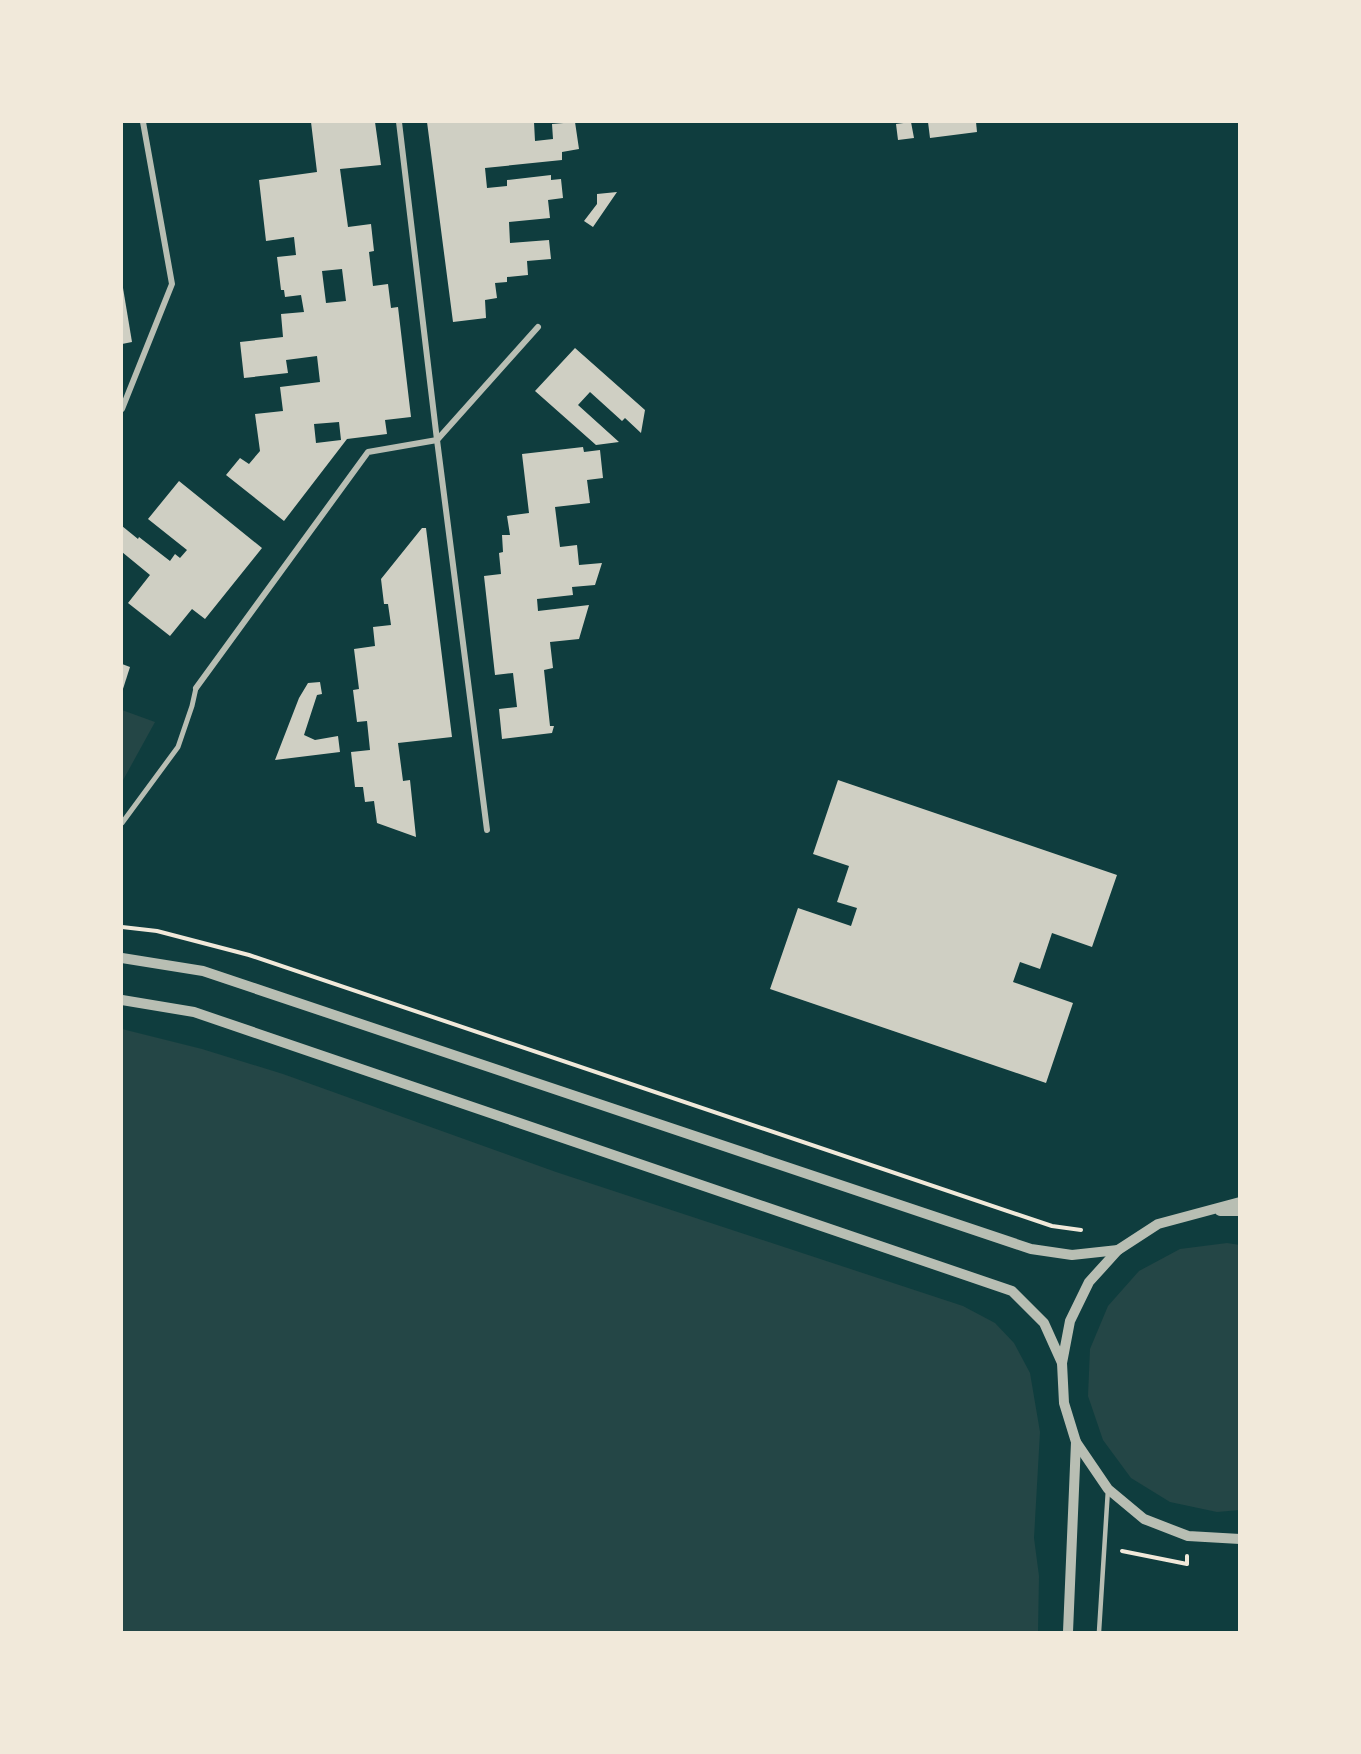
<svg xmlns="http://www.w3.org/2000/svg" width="1361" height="1754" viewBox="0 0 1361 1754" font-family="Merriweather,serif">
<rect width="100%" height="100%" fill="#0f3d3e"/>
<g fill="#244646">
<polygon points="122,710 155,722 122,782"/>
<polygon points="122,1029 202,1049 283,1074 556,1172 963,1306 995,1323 1014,1343 1030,1373 1040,1432 1034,1538 1039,1576 1038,1632 122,1632"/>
<polygon points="1227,1243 1240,1245 1240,1510 1217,1512 1170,1502 1131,1478 1103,1440 1088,1396 1090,1349 1108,1306 1139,1271 1180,1249"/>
</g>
<g fill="#cfcfc3" fill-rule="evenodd">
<path d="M311 122H375L381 165 340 169 348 227 371 224 374 251 369 252 373 286 388 284 391 308 398 307 411 417 385 420 387 434 347 439 284 521 226 475 240 458 249 464 260 451 255 414 283 411 280 387 320 382 317 356 286 360 288 373 244 378 240 342 283 337 281 314 304 312 301 295 285 297 284 290H281L277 257 296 255 294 237 266 241 259 180 317 172ZM342 269 346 301 326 303 322 271ZM339 422 341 440 316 443 314 424Z"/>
<polygon points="427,122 478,122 478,123 534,122 535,141 553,139 552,124 575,122 579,149 562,152 562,160 485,168 487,188 507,186 507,180 551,175 551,180 561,179 563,198 548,200 550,218 509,222 510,243 549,240 551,259 527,261 528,275 507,277 507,282 495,283 497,298 485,300 486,318 453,322"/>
<polygon points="911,122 914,138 898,140 896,124"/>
<polygon points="928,122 976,122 977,132 930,138"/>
<polygon points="617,192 593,227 584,221 597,204 597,194"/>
<polygon points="123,288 132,342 122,344 122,289"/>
<polygon points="575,348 645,410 641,433 625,418 622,421 590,392 578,405 619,442 596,445 535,391"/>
<polygon points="583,447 584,452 600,450 603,478 587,480 590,503 555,507 560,547 577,545 579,565 602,563 595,585 572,587 573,595 537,599 538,611 589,605 579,639 550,642 553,668 544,670 550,726 554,726 552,733 502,739 499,709 517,707 513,673 495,675 484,576 501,574 499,553 503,552 502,535 510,535 507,516 529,513 522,454"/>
<polygon points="179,481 262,548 205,619 192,609 170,636 128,603 150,575 122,552 122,526 138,539 139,537 170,561 175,554 180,558 187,550 148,519"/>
<polygon points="422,528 426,528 452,737 398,743 403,781 410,780 416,837 377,823 374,801 365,802 363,787 355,787 351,752 370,750 367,721 357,722 353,690 359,689 354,649 375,646 373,627 391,625 388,604 384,604 381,579"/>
<polygon points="122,664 130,667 122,692"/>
<polygon points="320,682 322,694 317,695 304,735 315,740 338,736 340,752 275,760 299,698 308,683"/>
<polygon points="838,780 1117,875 1092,947 1052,933 1040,969 1020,962 1013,982 1073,1003 1046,1083 770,989 798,908 851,926 857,908 837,902 849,866 813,854"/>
</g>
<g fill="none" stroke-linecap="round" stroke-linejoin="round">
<g stroke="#f1e9da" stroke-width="4">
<polyline points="122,927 157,931 249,955 1052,1226 1081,1230"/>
<polyline points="1122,1551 1187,1564 1187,1556"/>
</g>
<polyline stroke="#b8beb3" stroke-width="4.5" points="1099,1632 1108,1489"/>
<polyline stroke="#b8beb3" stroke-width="5" points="122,823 178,747 192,706 196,688"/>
<g stroke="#b8beb3" stroke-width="6">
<polyline points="399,122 437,440 487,830"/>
<polyline points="122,409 172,284 143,122"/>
<polyline points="196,688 368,452 437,440 538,327"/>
</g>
<g stroke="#b8beb3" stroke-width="10">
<polyline points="122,958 203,971 1031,1249 1072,1255 1118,1250"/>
<polyline points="122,1000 194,1012 1012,1291 1044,1323 1062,1363"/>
<polyline points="1240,1202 1158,1224 1118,1250 1089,1282 1070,1321 1062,1363 1064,1403 1076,1442 1108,1489 1144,1519 1188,1536 1240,1539"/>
<polyline points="1220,1211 1240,1211"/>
<polyline points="1068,1632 1076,1442"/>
</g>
</g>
<rect width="1361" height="1754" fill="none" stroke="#f1e9da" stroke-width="246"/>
</svg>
